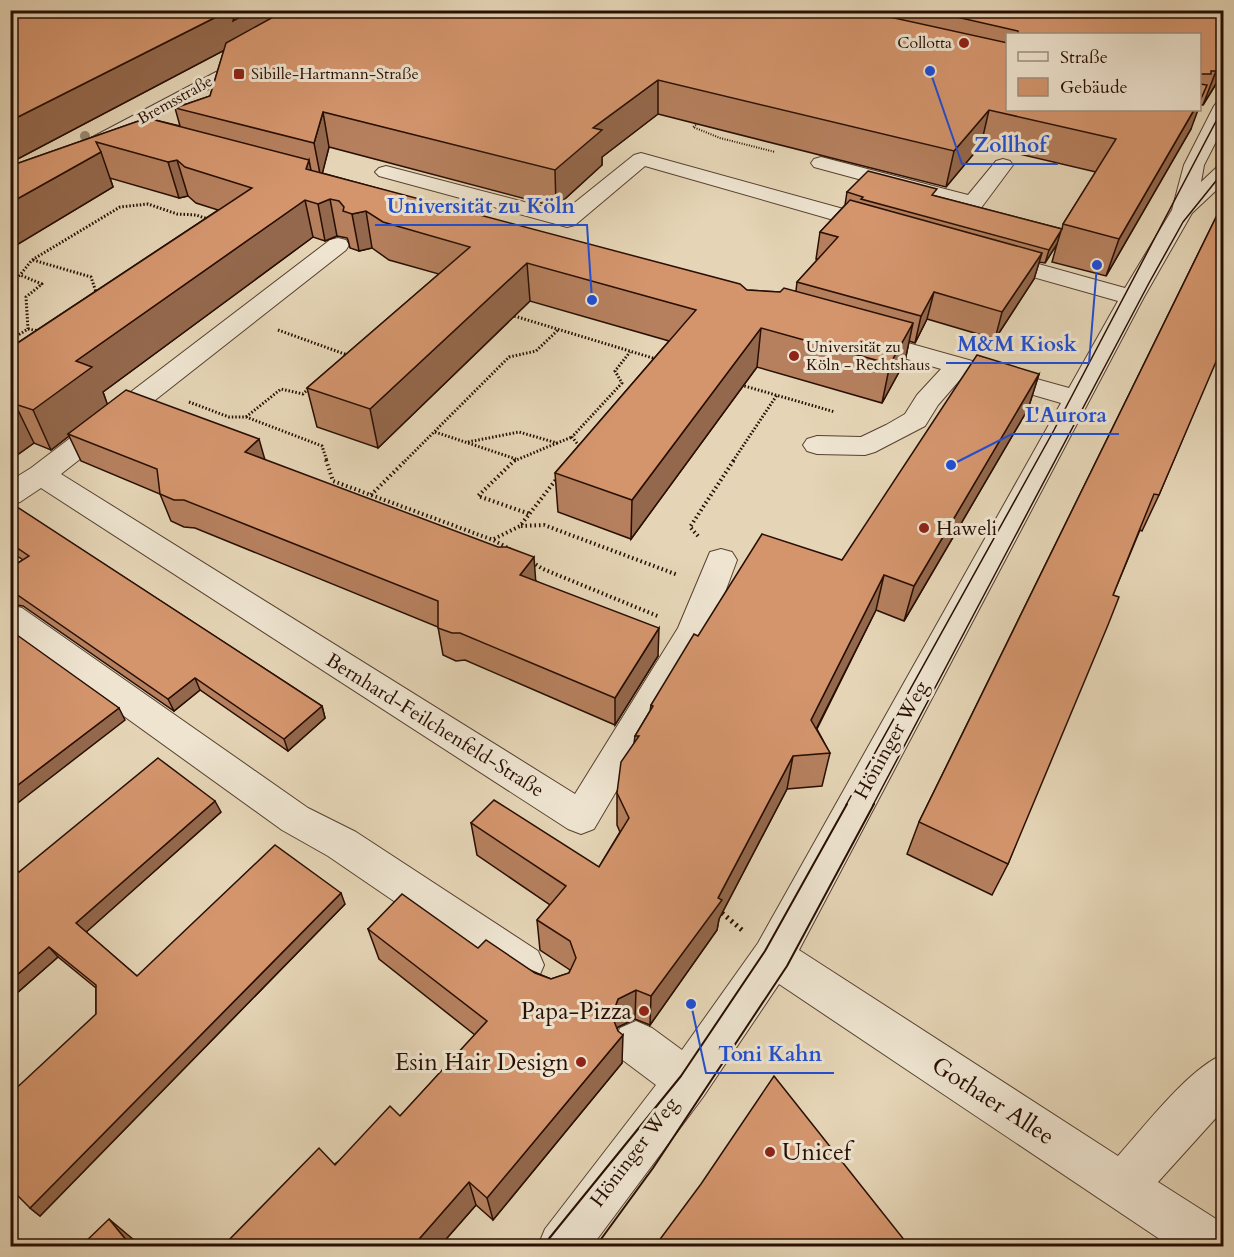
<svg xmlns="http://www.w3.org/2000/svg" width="1234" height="1257" viewBox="0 0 1234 1257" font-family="Cardo,serif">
<rect width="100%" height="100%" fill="#e5d5b6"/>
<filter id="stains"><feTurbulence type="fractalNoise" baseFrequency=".00333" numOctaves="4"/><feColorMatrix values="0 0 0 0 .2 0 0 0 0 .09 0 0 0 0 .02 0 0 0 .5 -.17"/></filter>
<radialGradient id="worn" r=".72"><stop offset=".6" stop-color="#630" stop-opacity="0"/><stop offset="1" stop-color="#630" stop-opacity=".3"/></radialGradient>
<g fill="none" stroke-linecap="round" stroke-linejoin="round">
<defs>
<g id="minor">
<polygon points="254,52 260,53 263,57 260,61 101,148 87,148 84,144 87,140"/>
<path d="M1224 100V126L1204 165 1201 182 1217 167 1224 165V183L1192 213 1144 297 799 950 1118 1156C1145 1126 1188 1069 1224 1054V1109L1158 1182 1224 1224V1246H1170L779 984 703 1097 592 1246H538L545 1229 656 1085 620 1058 614 1043 620 1028 636 1021 652 1028 682 1050 758 943 1061 403 964 375 938 405 925 426 875 452 865 455 817 454 807 451 803 445 807 439 817 436 861 437 886 425 905 414 917 395 941 369 856 344 852 339 856 334 865 331 1069 388 1118 301 987 264 983 259 987 254 995 252 1125 288 1172 210 1184 165 1214 106 1217 102Z"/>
<polygon points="641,153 887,221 890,226 887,231 879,233 645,166 575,225 567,227 379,176 375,172 379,168 386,166 563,212 634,155"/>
<polygon points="821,157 968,195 996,161 1003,159 1010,161 1013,165 981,208 973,210 814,167 811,163 814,159"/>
<polygon points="338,238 346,240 349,245 346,250 61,474 575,794 678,628 710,552 721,549 732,552 737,560 711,630 594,829 581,834 568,829 41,488 20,502 10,505 10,481 31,468 330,240"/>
<polygon points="10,605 22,608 308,808 356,832 538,951 544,965 538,979 523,985 508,979 328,856 282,830 10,634"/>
</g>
</defs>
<use href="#minor" stroke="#574030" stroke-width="2"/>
<polyline stroke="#280e03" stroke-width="2" stroke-dasharray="1 1.5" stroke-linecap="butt" points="700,122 693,127 720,138 775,152"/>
<g stroke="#280e03" stroke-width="3" stroke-dasharray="1.5 2" stroke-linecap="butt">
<polyline points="33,260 91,277 97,295"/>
<polyline points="10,282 20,275 32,260 120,207 148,204 177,214 196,215 211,220"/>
<polyline points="511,315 656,359"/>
<polyline points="28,329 39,331"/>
<polyline points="278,330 350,356"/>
<polyline points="10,340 28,329 26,297 42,284 20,275"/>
<polyline points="741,385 835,412"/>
<polyline points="189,402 229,417 246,417 322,446 327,461"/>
<polyline points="246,417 281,389 303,394 310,387"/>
<polyline points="435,432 516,459"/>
<polyline points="468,442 519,432 557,443 572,437"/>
<polyline points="579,449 580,447 572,437 622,383 615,371 630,352"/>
<polyline points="405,461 509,357 536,351 559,329"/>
<polyline points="514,461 557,443"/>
<polyline points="733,461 777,395"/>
</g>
<g stroke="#280e03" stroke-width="4" stroke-dasharray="1.5 3" stroke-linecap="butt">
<polyline points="326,460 333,481 493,540 510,549"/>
<polyline points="515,460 478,496 530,514"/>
<polyline points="371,495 406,460"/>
<polyline points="521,526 544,525 678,575"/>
<polyline points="698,536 690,527 734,460"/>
<polyline points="494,539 520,526 558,477"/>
<polyline points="532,562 543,569 660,617"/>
</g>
<polyline stroke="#280e03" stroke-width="5" stroke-dasharray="2 4" stroke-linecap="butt" points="722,913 742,930"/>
<use href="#minor" fill="#eee4d0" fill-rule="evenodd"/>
<g stroke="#280e03" stroke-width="1.5">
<polyline points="846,805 1054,430 1224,106"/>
<polyline points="873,805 1149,283 1183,222 1224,171"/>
</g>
<g stroke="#280e03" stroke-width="2">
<polyline points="543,1246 681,1076 765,951 847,804"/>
<polyline points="596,1246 653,1168 787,966 874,804"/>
</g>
</g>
<circle fill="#99896d" cx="85" cy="136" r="5"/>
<g fill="#b6805e" stroke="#280e03" stroke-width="1.5" fill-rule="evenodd">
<path d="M10 10H1224V71L1203 105H1200V34H1008V110L1191 129 1106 276 1052 262 1057 244 1045 263 1039 262 1034 279 995 339 927 319 915 343 909 341 905 361 882 403 757 367 631 539 558 512 555 473 669 341 530 301 378 448 317 427 307 388 439 274 389 260 372 248 359 251 350 248 348 240 347 238 337 236 325 241 313 237 103 392 107 404 265 460 536 581 658 656 615 725 465 660 456 661 443 655 438 627 195 528 184 527 171 521 160 494 81 461 69 436 51 450 34 443 10 460V348L218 210 196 203 188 196 179 198 110 178 113 187 10 249V166L147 118 180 126 175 108 210 96 224 50 10 163ZM658 114 946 187 981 145 1096 172 1063 224 1062 229 935 196 847 192 845 205 820 232 816 259H818L797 282 796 291 780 292 747 290 322 173 329 147 556 207 602 165V157Z"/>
<polygon points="1224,201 1224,346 1222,346 1159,495 1142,531 1140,530 1113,595 1008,864 992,895 907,854 919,822"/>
<polygon points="1039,374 1028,409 904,621 876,610 817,729 830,753 822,786 787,789 719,919 717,930 650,1025 635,1019 618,1027 617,1029 622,1063 493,1220 476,1205 440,1246 223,1246 400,1116 475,1035 379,959 368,929 478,948 551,979 569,973 570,970 540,950 537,920 550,905 477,855 471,823 599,867 620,832 617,825 617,793 634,743 635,736 650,711 651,705 698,636 842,560"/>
<polygon points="10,503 322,706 325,718 288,751 200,690 174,711 23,606 10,604 10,568 23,560 10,551"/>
<polygon points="221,812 86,932 137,976 345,904 40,1216 30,1208 96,1014 96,988 58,957 10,999 10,866 19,872"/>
</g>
<g fill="#94684c" stroke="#280e03" stroke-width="1.5">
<polygon points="230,10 320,10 238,43 10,163 10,121"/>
<polygon points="1224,58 1224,71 1203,105 1216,71"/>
<polygon points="658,80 658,114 602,157 602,165 556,207 555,170 593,128"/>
<polygon points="989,110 981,145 946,187 954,151"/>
<polygon points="1194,110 1198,110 1191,129 1106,276 1119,239"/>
<polygon points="323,112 329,147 321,179 314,143"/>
<polygon points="101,152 113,187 10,249 10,203"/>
<polygon points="177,160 188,196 179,198 168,162"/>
<polygon points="309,160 316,196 306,169"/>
<polygon points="330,199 337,236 325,241 318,204"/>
<polygon points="305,200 313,237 103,392 108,406 68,434 69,436 51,450 33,410 76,361"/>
<polygon points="366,211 372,248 359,251 352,214"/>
<polygon points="1061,231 1057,244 1045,263 1049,250"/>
<polygon points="1042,253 1034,279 995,339 1002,312"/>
<polygon points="527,263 530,301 378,448 370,409"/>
<polygon points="934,292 927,319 915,343 921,316"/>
<polygon points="913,323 905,361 882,403 890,364"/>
<polygon points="761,328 757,367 631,539 632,500"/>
<polygon points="1039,374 1028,409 904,621 914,586"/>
<polygon points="15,404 34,443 10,460 10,407"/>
<polygon points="259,439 267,467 245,452"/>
<polygon points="534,557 536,585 520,575"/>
<polygon points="884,575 876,610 804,753 811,720"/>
<polygon points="659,628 658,656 615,725 615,698"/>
<polygon points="195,678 200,690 174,711 168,699"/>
<polygon points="322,706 325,718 288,751 284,739"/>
<polygon points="119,708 125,720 10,809 10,791"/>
<polygon points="793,756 787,789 719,919 717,930 650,1025 651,996 718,898"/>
<polygon points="215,801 221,812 84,934 76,923"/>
<polygon points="341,893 345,904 40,1216 30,1208"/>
<polygon points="49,947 58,957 10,999 10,981"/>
<polygon points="636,990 635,1019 618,1027 612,1044 612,1016 618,999"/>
<polygon points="623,1035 622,1063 493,1220 487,1198"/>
<polygon points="469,1182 476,1205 440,1246 413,1246"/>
<polygon points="109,1219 134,1240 139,1246 131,1246"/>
</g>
<g fill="#d4956d" stroke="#280e03" stroke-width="1.5">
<polygon points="10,10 230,10 10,121"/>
<polygon points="236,10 253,10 233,21"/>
<polygon points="286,10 858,10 1008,43 1008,110 1194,110 1119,239 1063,224 1116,139 989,110 954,151 658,80 593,128 602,130 555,170 323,112 314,143 175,108 210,96 226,43"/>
<polygon points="926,10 1224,10 1224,58 1216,71 1211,71 1211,74 1200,74 1200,34 1018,34 1018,31"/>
<polygon points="1200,84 1207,85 1200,101"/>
<polygon points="147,118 309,160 306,169 740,284 747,290 780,292 784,288 913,323 890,364 761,328 632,500 555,473 696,310 527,263 370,409 307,388 470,247 383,222 366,211 352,214 343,211 344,207 339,201 330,199 318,204 305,200 76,361 92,367 33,410 15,404 10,407 10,348 252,188 185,167 177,160 168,162 96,142 101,152 10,203 10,166"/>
<polygon points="868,171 937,189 932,195 1062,229 1049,250 861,199 863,197 847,192"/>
<polygon points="850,200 1042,253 1002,312 934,292 921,316 797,282 838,237 820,232"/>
<polygon points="1224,201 1224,343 1159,495 1154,494 1113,595 1119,597 1108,625 1008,864 919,822"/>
<polygon points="977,355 1039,374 914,586 884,575 811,720 830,753 793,756 718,898 722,900 651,996 636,990 618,999 612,1016 618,1031 623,1035 487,1198 469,1182 413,1246 223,1246 319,1148 335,1165 390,1106 400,1116 487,1021 368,929 402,894 478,948 486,940 535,973 551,979 569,973 576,958 570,941 537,920 566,886 471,823 494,800 599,867 629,818 617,793 621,762 639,736 635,736 653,706 651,705 694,634 698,636 762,534 842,560"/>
<polygon points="126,390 259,439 245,452 498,547 507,547 534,557 520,575 659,628 615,698 460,633 452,633 438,628 438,601 184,500 174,500 160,494 157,469 68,434"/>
<polygon points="10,503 11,503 322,706 284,739 195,678 168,699 16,594 10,593 10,568 29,556 10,543"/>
<polygon points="10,630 119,708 10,791"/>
<polygon points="158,758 215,801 76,923 137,976 275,845 341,893 30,1208 10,1188 10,1094 96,1014 96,985 49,947 10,981 10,866 19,872"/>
<polygon points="774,1076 909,1246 655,1246 701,1184"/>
<polygon points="109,1219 131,1246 81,1246"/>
</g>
<g fill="#8f2418" stroke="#eee4d0" stroke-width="2">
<circle cx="964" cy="43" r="6"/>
<rect x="233" y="68" width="12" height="12" rx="3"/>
<circle cx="794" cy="356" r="6"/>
<circle cx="924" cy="528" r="6"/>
<circle cx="644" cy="1011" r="6"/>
<circle cx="581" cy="1062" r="6"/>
<circle cx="770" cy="1152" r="6"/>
</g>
<g text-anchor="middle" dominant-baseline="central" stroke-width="6" stroke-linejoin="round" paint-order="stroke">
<g font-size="16" fill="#280e03" stroke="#eee4d0" text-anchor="start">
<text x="952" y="43" text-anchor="end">Collotta</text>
<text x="251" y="74">Sibille-Hartmann-Straße</text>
<text x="806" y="347">Universität zu<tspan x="806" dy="18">Köln - Rechtshaus</tspan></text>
</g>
<g font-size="16" fill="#280e03" stroke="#eee4d0">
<text transform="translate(175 100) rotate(-29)">Bremsstraße</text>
</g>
<g font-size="20" fill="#280e03" stroke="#eee4d0" text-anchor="start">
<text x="936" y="528">Haweli</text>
</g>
<g font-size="20" fill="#280e03" stroke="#eee4d0">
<text transform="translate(435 725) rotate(32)">Bernhard-Feilchenfeld-Straße</text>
<text transform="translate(891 740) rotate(-61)">Höninger Weg</text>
<text transform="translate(634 1152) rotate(-53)">Höninger Weg</text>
</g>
<g font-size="24" fill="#280e03" stroke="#eee4d0" text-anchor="end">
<text x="632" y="1011">Papa-Pizza</text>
<text x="569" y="1062">Esin Hair Design</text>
<text x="782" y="1152" text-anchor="start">Unicef</text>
</g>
<g font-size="24" fill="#280e03" stroke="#eee4d0">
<text transform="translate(993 1101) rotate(33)">Gothaer Allee</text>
</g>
</g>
<path fill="none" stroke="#1d4ed8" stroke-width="2" d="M930 71L962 164H1058M592 300L587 225H375M1097 265L1089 363H946M951 465L1012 434H1119M691 1004L706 1073H834"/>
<g fill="#1d4ed8" stroke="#eee4d0" stroke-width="2">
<circle cx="930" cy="71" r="6"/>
<circle cx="592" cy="300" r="6"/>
<circle cx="1097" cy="265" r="6"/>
<circle cx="951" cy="465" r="6"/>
<circle cx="691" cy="1004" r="6"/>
</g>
<g font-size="21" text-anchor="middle" font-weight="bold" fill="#1d4ed8" stroke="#eee4d0" stroke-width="6" stroke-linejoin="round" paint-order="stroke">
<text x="1010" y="152">Zollhof</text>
<text x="481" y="213">Universität zu Köln</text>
<text x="1017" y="351">M&amp;M Kiosk</text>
<text x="1066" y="422">L'Aurora</text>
<text x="770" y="1061">Toni Kahn</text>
</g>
<rect width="1234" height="1257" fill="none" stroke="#e5d5b6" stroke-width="36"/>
<rect x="12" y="12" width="1210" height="1233" fill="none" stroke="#280e03" stroke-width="3"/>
<rect x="18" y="18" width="1198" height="1221" fill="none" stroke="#280e03" stroke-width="1.5"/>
<rect x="1006" y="33" width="195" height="78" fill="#eee4d0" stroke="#9f8e7e" stroke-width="1.5"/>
<rect x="1018" y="52" width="30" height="9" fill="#eee4d0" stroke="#9f8e7e" stroke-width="1.5"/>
<text x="1060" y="63" font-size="18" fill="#280e03">Straße</text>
<rect x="1018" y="78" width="30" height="18" fill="#d4956d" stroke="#9f8e7e" stroke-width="1.5"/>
<text x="1060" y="93" font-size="18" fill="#280e03">Gebäude</text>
<rect width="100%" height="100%" filter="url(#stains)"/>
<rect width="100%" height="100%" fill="url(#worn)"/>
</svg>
